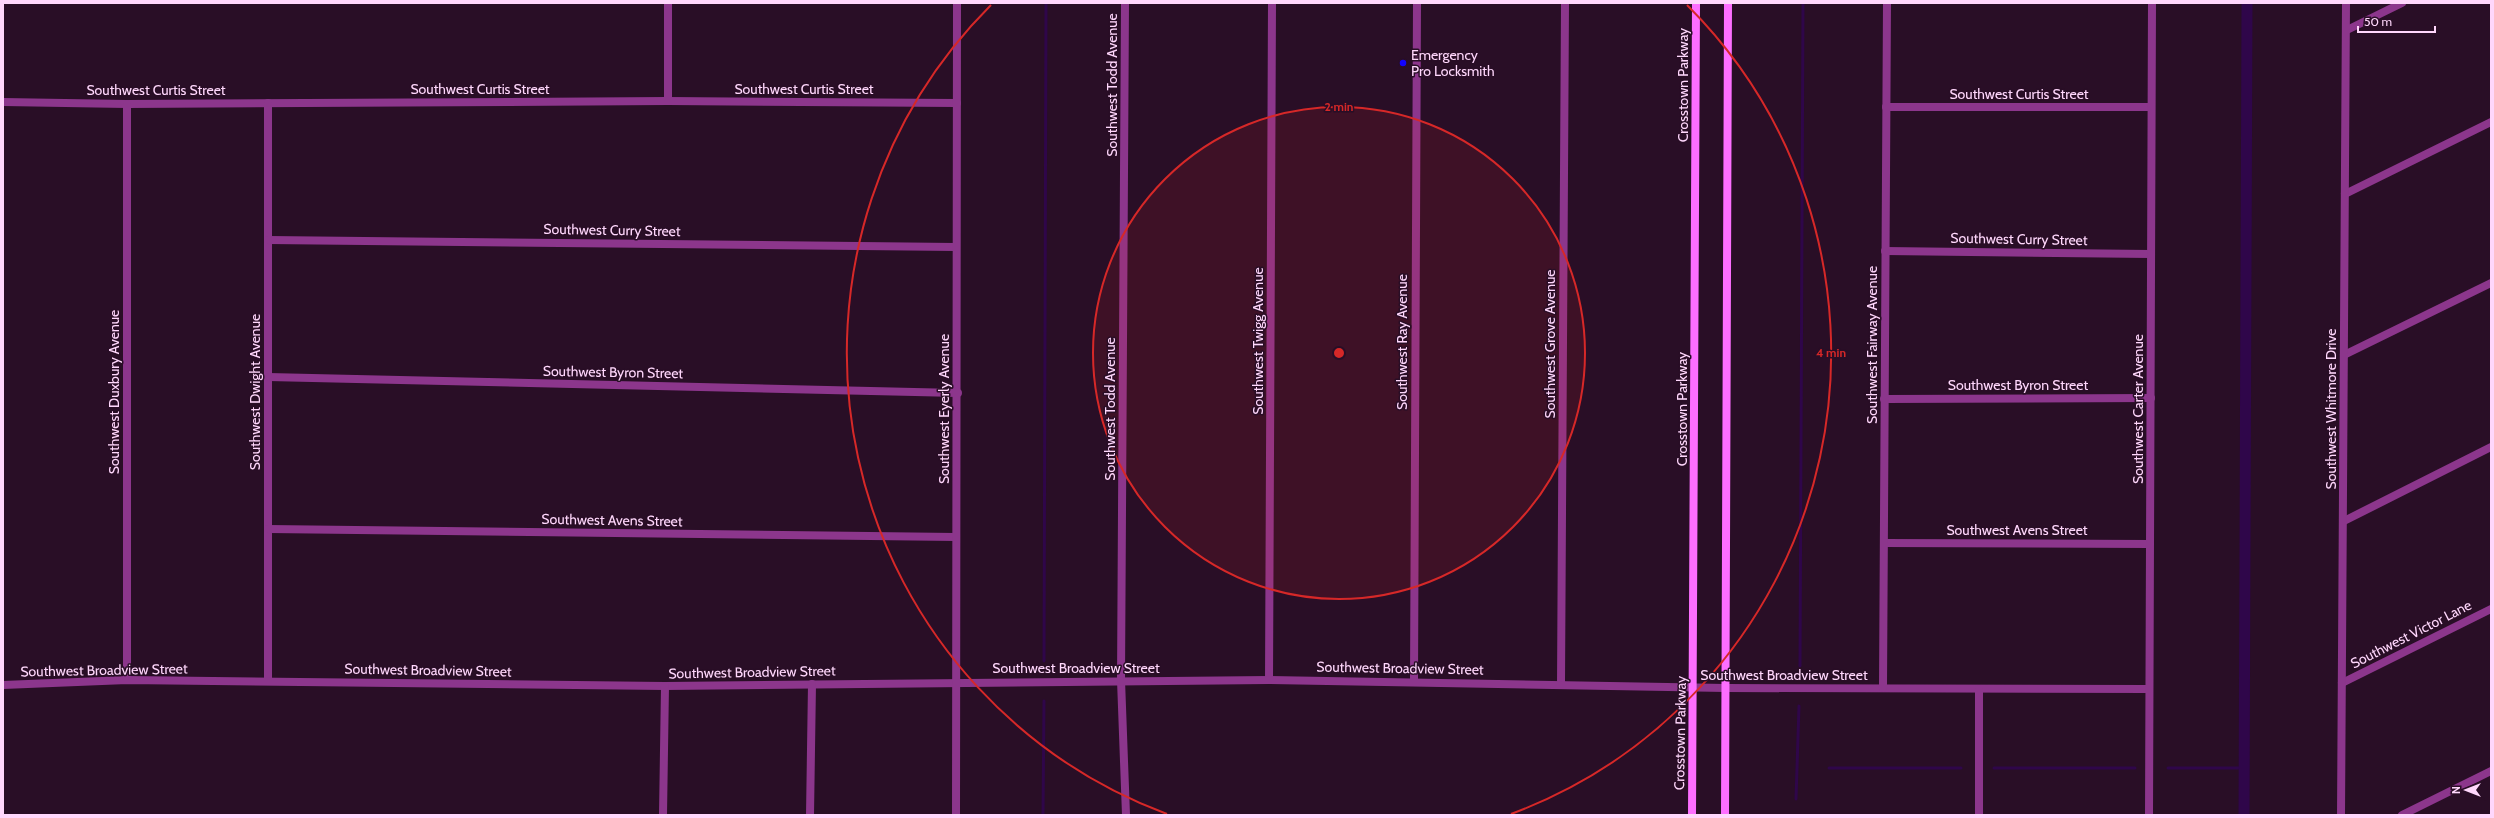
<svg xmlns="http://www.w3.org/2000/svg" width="2494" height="818" viewBox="0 0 2494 818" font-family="Cabin,sans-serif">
<rect width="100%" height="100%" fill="#290e26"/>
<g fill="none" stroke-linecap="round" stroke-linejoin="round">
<g stroke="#2f064a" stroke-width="3">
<polyline points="1044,661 1046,3"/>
<polyline points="1800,666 1803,3"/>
<polyline points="1829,768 1961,768"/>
<polyline points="1994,768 2135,768"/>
<polyline points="2168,768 2244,768"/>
<polyline points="1796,799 1799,706"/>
<polyline points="1043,815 1044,701"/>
</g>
<polyline stroke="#2f064a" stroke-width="11" points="2244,815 2247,3"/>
<g stroke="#8c368c" stroke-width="8">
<polyline points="668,3 668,101"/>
<polyline points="1125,3 1121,680 1126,815"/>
<polyline points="2347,30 2402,3"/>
<polyline points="3,102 127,104 668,101 957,103"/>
<polyline points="268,103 268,681"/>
<polyline points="1886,107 2151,107"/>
<polyline points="2345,194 2491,122"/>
<polyline points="268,240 956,247"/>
<polyline points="1885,251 2151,254"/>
<polyline points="2344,355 2491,283"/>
<polyline points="268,377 958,393"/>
<polyline points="1884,399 2151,398"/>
<polyline points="2344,521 2491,447"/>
<polyline points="268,529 956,537"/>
<polyline points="1884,543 2150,544"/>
<polyline points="127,680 127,104"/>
<polyline points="1269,680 1272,3"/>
<polyline points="1414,681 1417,3"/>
<polyline points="2342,683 2491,609"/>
<polyline points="1561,684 1565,3"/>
<polyline points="3,685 127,680 665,686 1269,680 1725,688 2149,689"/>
<polyline points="1883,688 1887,3"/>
<polyline points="1979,689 1979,815"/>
<polyline points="663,815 665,686"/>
<polyline points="810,815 812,684"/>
<polyline points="956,815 957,3"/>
<polyline points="2149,815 2152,3"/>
<polyline points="2341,815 2346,3"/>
<polyline points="2402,815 2491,771"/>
</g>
<g stroke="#fd6eff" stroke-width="8">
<polyline points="1692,815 1696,3"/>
<polyline points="1725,815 1728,3"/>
</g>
</g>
<circle cx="1339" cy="353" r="246" fill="#d62828" fill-opacity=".12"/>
<g fill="none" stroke="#d62828" stroke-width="2">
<circle cx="1339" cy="353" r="246"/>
<path d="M1167 814A492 492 0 0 1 991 5M1687 5A492 492 0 0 1 1511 814"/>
</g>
<circle fill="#1203ff" stroke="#290e26" stroke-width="1.5" cx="1403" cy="63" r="4"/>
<g text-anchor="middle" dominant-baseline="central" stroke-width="3" stroke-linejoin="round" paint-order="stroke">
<g font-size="14" fill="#ffd7fc" stroke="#290e26" text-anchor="start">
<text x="1411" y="55">Emergency<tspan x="1411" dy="16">Pro Locksmith</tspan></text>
</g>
<g font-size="14" fill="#ffd7fc" stroke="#290e26">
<text transform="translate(1112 85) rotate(-90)">Southwest Todd Avenue</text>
<text transform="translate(1683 85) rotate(-90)">Crosstown Parkway</text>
<text x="480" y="89">Southwest Curtis Street</text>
<text x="804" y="89">Southwest Curtis Street</text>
<text x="156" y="90">Southwest Curtis Street</text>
<text x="2019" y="94">Southwest Curtis Street</text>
<text transform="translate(612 230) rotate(1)">Southwest Curry Street</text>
<text transform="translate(2019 239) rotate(1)">Southwest Curry Street</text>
<text transform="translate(1258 341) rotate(-90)">Southwest Twigg Avenue</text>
<text transform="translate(1402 342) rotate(-90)">Southwest Ray Avenue</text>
<text transform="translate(1550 344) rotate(-90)">Southwest Grove Avenue</text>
<text transform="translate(1872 345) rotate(-90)">Southwest Fairway Avenue</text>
<text transform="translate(613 372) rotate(1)">Southwest Byron Street</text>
<text x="2018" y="385">Southwest Byron Street</text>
<text transform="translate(114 392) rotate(-90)">Southwest Duxbury Avenue</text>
<text transform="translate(255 392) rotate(-90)">Southwest Dwight Avenue</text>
<text transform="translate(944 409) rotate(-90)">Southwest Eyerly Avenue</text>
<text transform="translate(1110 409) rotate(-90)">Southwest Todd Avenue</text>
<text transform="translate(1682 409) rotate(-90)">Crosstown Parkway</text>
<text transform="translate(2138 409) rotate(-90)">Southwest Carter Avenue</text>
<text transform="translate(2331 409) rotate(-90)">Southwest Whitmore Drive</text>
<text transform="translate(612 520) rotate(1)">Southwest Avens Street</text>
<text x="2017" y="530">Southwest Avens Street</text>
<text transform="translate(2411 634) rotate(-27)">Southwest Victor Lane</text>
<text x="1076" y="668">Southwest Broadview Street</text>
<text transform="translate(1400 668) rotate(1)">Southwest Broadview Street</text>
<text transform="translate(104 670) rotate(-1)">Southwest Broadview Street</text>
<text transform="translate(428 670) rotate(1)">Southwest Broadview Street</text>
<text transform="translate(752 672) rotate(-1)">Southwest Broadview Street</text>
<text x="1784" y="675">Southwest Broadview Street</text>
<text transform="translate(1680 733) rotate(-89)">Crosstown Parkway</text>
</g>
</g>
<circle cx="1339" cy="353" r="6" fill="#d62828" stroke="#290e26" stroke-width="2"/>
<g font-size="12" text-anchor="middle" font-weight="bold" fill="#d62828" stroke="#290e26" stroke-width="3" stroke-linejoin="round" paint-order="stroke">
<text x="1339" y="111">2 min</text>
<text x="1831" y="357">4 min</text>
</g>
<rect width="2494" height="818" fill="none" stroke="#ffd7fc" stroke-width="8"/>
<g transform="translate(2466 790) rotate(270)" stroke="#290e26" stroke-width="3" paint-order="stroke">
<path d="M0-3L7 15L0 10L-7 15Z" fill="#ffd7fc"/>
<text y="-6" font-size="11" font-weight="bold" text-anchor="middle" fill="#ffd7fc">N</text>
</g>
<path d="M2358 26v6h77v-6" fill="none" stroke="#ffd7fc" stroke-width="2"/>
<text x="2364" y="26" font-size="12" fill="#ffd7fc" stroke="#290e26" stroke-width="3" paint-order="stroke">50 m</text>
</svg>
